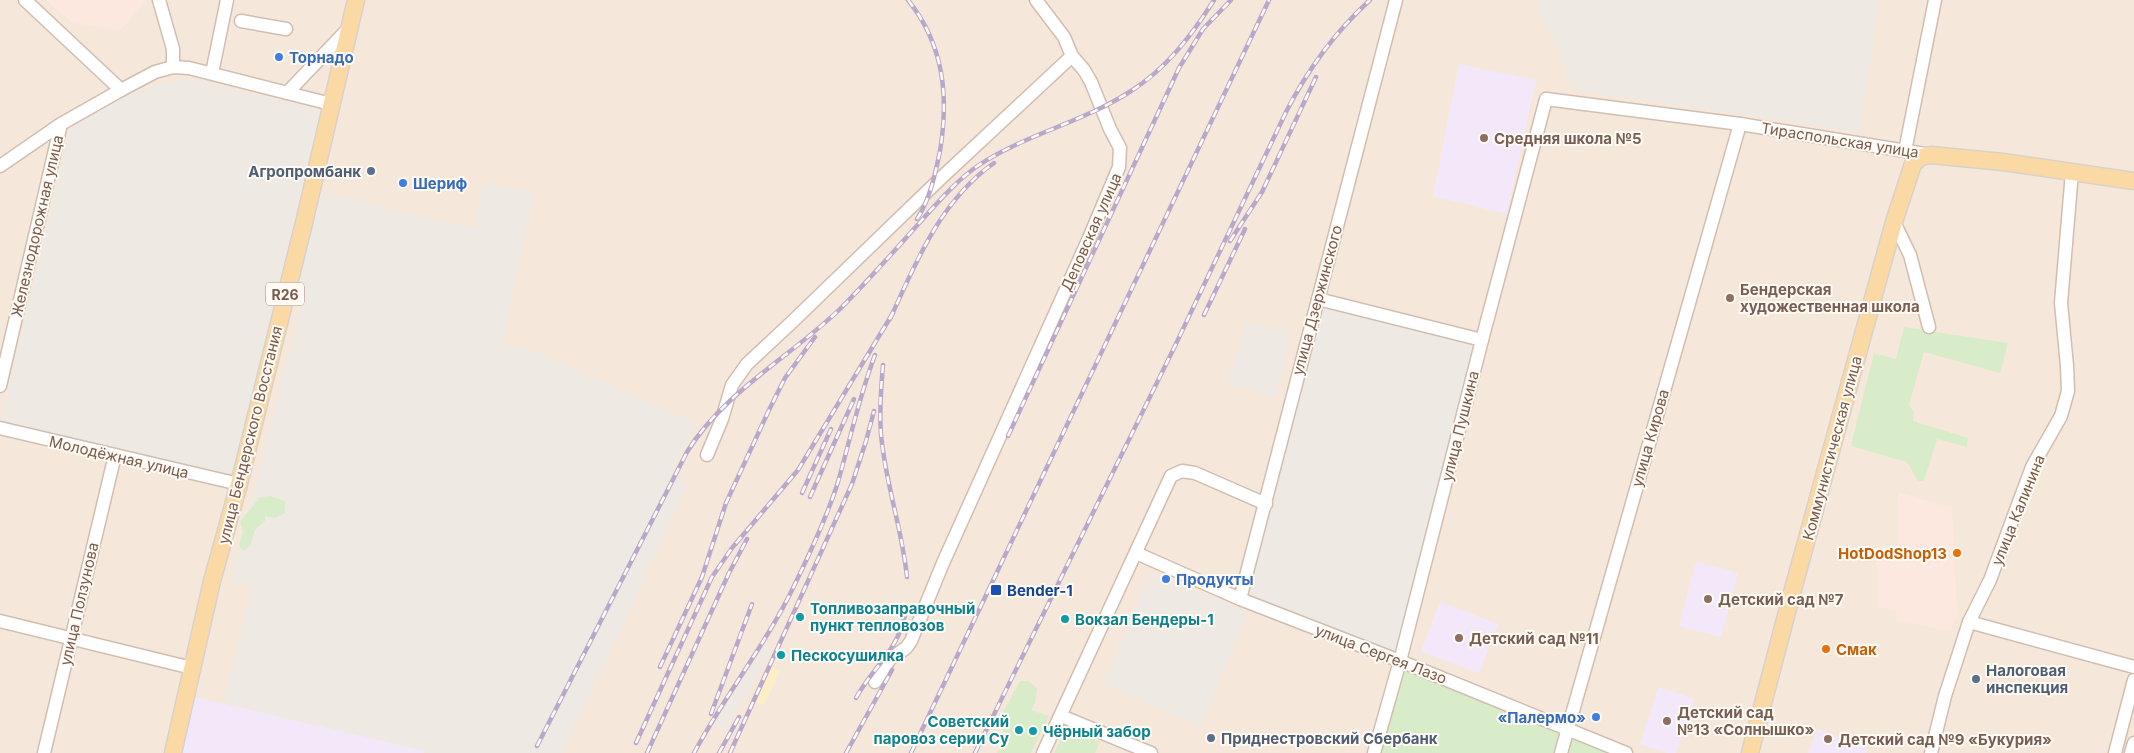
<svg xmlns="http://www.w3.org/2000/svg" width="2134" height="753" viewBox="0 0 2134 753" font-family="Inter,sans-serif">
<rect width="100%" height="100%" fill="#fdf6ec"/>
<rect fill="#f5e8da" x="0" y="0" width="2134" height="753"/>
<g fill="#fde8e0">
<polygon points="46,0 148,0 120,30 73,23"/>
<polygon points="1898,492 1952,508 1957,614 1951,631 1895,620 1896,611 1878,607 1877,554 1899,551"/>
</g>
<g fill="#efe9e4">
<polygon points="1538,0 1879,0 1860,132 1573,90 1560,54 1537,10"/>
<polygon points="187,78 320,111 232,478 1,421 70,129 89,115 145,87"/>
<polygon points="484,182 534,193 503,342 534,351 697,423 670,473 688,483 612,649 562,753 427,753 424,751 223,703 252,587 230,582 304,292 287,287 312,190 474,229"/>
<polygon points="1318,299 1482,340 1400,661 1240,599"/>
<polygon points="1247,321 1292,333 1275,398 1227,383"/>
<polygon points="1151,572 1248,612 1201,726 1103,685"/>
<polygon points="766,643 773,647 726,731 714,724"/>
</g>
<g fill="#f3e8fa">
<polygon points="1459,64 1536,80 1507,214 1433,196"/>
<polygon points="1696,562 1738,573 1721,637 1679,626"/>
<polygon points="1440,602 1498,624 1479,673 1421,651"/>
<polygon points="1659,687 1694,699 1676,753 1667,753 1640,744"/>
<polygon points="195,697 424,751 424,753 181,753"/>
<polygon points="1817,729 1868,749 1866,753 1808,753"/>
</g>
<g fill="#d8ecc9">
<polygon points="1904,327 2008,343 2000,373 1924,352 1909,405 1914,412 1913,421 1968,438 1967,447 1937,439 1924,481 1918,481 1907,462 1851,446 1874,353 1896,359"/>
<polygon points="271,496 285,501 285,513 275,518 265,516 265,521 255,530 250,546 245,550 242,550 239,544 243,533 240,522 260,497"/>
<polygon points="1410,670 1562,733 1558,753 1378,753 1401,675 1404,671"/>
<polygon points="1020,681 1028,681 1037,688 1035,703 1031,710 1049,716 1031,753 997,753 1010,736 998,727 999,720"/>
<polygon points="1067,726 1100,742 1095,753 1054,753"/>
<polygon points="1568,729 1626,753 1561,753"/>
</g>
<polygon fill="#fcefc7" points="772,667 780,671 764,705 756,702"/>
<g fill="none" stroke-linecap="round" stroke-linejoin="round">
<defs>
<g id="minor">
<polyline points="25,0 121,90"/>
<polyline points="159,0 173,49 173,67"/>
<polyline points="241,21 286,29"/>
<polyline points="212,73 227,0"/>
<polyline points="287,93 349,28"/>
<polyline points="1905,151 1935,0"/>
<polyline points="0,166 61,124 121,90 155,72 173,67 189,68 331,104"/>
<polyline points="1894,222 1910,255 1929,327"/>
<polyline points="1318,299 1482,340"/>
<polyline points="0,386 61,124"/>
<polyline points="0,428 239,484"/>
<polyline points="707,455 722,419 732,385 747,364 792,322 940,179 1072,56"/>
<polyline points="1136,553 1240,599 1400,661 1626,753"/>
<polyline points="1240,599 1396,0"/>
<polyline points="0,621 192,668"/>
<polyline points="1969,622 2134,667"/>
<polyline points="875,682 890,659 906,648 911,641 943,563 1089,238 1119,167 1120,148 1110,129 1091,82 1084,70 1072,56 1064,37 1036,0"/>
<polyline points="1061,716 1151,753"/>
<polyline points="44,753 115,455"/>
<polyline points="1043,753 1171,476 1182,471 1195,473 1266,504"/>
<polyline points="1374,753 1400,661 1482,340 1546,99 1740,124 1931,155"/>
<polyline points="1561,753 1740,124"/>
<polyline points="1931,753 1945,696 1969,622 1990,580 2032,467 2061,416 2068,391 2067,366 2061,303 2072,172"/>
<polyline points="2115,753 2134,680"/>
<polyline points="2131,753 2134,743"/>
</g>
<g id="major">
<polyline points="173,753 212,581 239,484 304,223 356,0"/>
<polyline points="1750,753 1792,593 1894,222 1913,164 1921,157 1931,155 2003,162 2134,181"/>
</g>
</defs>
<use href="#minor" stroke="#d1beb0" stroke-width="15"/>
<use href="#major" stroke="#dad1cd" stroke-width="19"/>
<use href="#minor" stroke="#fff" stroke-width="12"/>
<use href="#major" stroke="#fbd9a5" stroke-width="16"/>
<defs>
<g id="rail">
<path d="M908 0C944 45 949 96 940 151 935 175 930 199 917 219"/>
<polyline points="1230,241 1262,192 1316,77"/>
<polyline points="1204,315 1245,229"/>
<path d="M890 319C916 262 941 200 994 163"/>
<path d="M883 365C881 388 879 410 881 434 885 482 902 528 907 577"/>
<polyline points="1008,436 1179,68 1203,29 1231,0"/>
<polyline points="802,493 831,429"/>
<polyline points="810,497 854,399"/>
<polyline points="660,667 702,577 726,503 769,410 785,378 815,337"/>
<path d="M856 698C873 667 897 652 905 615"/>
<polyline points="711,714 752,604"/>
<polyline points="636,743 712,577 732,548 798,470 893,313"/>
<path d="M537 746 687 452C724 392 790 357 840 309 868 281 895 250 922 220 939 201 957 180 979 165 1026 134 1084 122 1131 91 1166 69 1192 35 1214 0"/>
<polyline points="647,753 729,573 747,539"/>
<path d="M694 753C725 695 767 643 795 584 811 551 827 517 838 482 850 440 859 397 875 355"/>
<polyline points="719,753 739,717"/>
<polyline points="730,753 852,484 866,441 874,411"/>
<polyline points="846,753 892,670"/>
<polyline points="911,753 1269,0"/>
<path d="M975 753 1174 348 1286 112C1308 69 1335 32 1370 0"/>
</g>
</defs>
<use href="#rail" stroke="#b9a8c9" stroke-width="4.5"/>
<use href="#rail" stroke="#fffaf3" stroke-width="2.5" stroke-dasharray="8" stroke-linecap="butt"/>
</g>
<g fill="#3f7fe0" stroke="#fffaf3" stroke-width="2">
<circle cx="279" cy="57" r="5"/>
<circle cx="403" cy="183" r="5"/>
<circle cx="1166" cy="579" r="5"/>
<circle cx="1596" cy="717" r="5"/>
</g>
<g fill="#8d6e63" stroke="#fffaf3" stroke-width="2">
<circle cx="1484" cy="138" r="5"/>
<circle cx="1730" cy="298" r="5"/>
<circle cx="1708" cy="599" r="5"/>
<circle cx="1459" cy="638" r="5"/>
<circle cx="1667" cy="721" r="5"/>
<circle cx="1828" cy="739" r="5"/>
</g>
<g fill="#5c6f8a" stroke="#fffaf3" stroke-width="2">
<circle cx="371" cy="171" r="5"/>
<circle cx="1976" cy="679" r="5"/>
<circle cx="1211" cy="738" r="5"/>
</g>
<g fill="#e8710a" stroke="#fffaf3" stroke-width="2">
<circle cx="1957" cy="553" r="5"/>
<circle cx="1826" cy="649" r="5"/>
</g>
<rect fill="#1a4fb4" stroke="#fffaf3" stroke-width="2" x="990" y="584" width="12" height="12" rx="2.5"/>
<g fill="#0f9aa8" stroke="#fffaf3" stroke-width="2">
<circle cx="800" cy="617" r="5"/>
<circle cx="1065" cy="619" r="5"/>
<circle cx="781" cy="655" r="5"/>
<circle cx="1019" cy="730" r="5"/>
<circle cx="1033" cy="731" r="5"/>
</g>
<g text-anchor="middle" dominant-baseline="central" stroke-width="4" stroke-linejoin="round" paint-order="stroke">
<rect fill="#fffaf3" stroke="#a28b7f" stroke-width="1" x="266" y="282.5" width="38" height="23" rx="4"/>
<g font-size="14" font-weight="bold" fill="#7a5c4d">
<text x="285" y="294">R26</text>
</g>
<g font-size="15" font-weight="bold" fill="#366cbe" stroke="#fffaf3" text-anchor="start">
<text x="289" y="57">Торнадо</text>
<text x="413" y="183">Шериф</text>
<text x="1176" y="579">Продукты</text>
<text x="1586" y="717" text-anchor="end">«Палермо»</text>
</g>
<g font-size="15" font-weight="bold" fill="#785e54" stroke="#fffaf3" text-anchor="start">
<text x="1494" y="138">Средняя школа №5</text>
<text x="1740" y="289">Бендерская<tspan x="1740" dy="17">художественная школа</tspan></text>
<text x="1718" y="599">Детский сад №7</text>
<text x="1469" y="638">Детский сад №11</text>
<text x="1677" y="712">Детский сад<tspan x="1677" dy="17">№13 «Солнышко»</tspan></text>
<text x="1838" y="739">Детский сад №9 «Букурия»</text>
</g>
<g font-size="15" fill="#7a5c4d" stroke="#fffaf3">
<text transform="translate(1840 140) rotate(9)">Тираспольская улица</text>
<text transform="translate(37 226) rotate(-77)">Железнодорожная улица</text>
<text transform="translate(1091 232) rotate(-66)">Деповская улица</text>
<text transform="translate(1317 300) rotate(-75)">улица Дзержинского</text>
<text transform="translate(1460 426) rotate(-76)">улица Пушкина</text>
<text transform="translate(250 435) rotate(-76)">улица Бендерского Восстания</text>
<text transform="translate(1650 438) rotate(-74)">улица Кирова</text>
<text transform="translate(1832 448) rotate(-75)">Коммунистическая улица</text>
<text transform="translate(119 457) rotate(13)">Молодёжная улица</text>
<text transform="translate(2018 510) rotate(-68)">улица Калинина</text>
<text transform="translate(79 604) rotate(-77)">улица Ползунова</text>
<text transform="translate(1381 654) rotate(21)">улица Сергея Лазо</text>
</g>
<g font-size="15" font-weight="bold" fill="#4e5e75" stroke="#fffaf3" text-anchor="start">
<text x="361" y="171" text-anchor="end">Агропромбанк</text>
<text x="1986" y="670">Налоговая<tspan x="1986" dy="17">инспекция</tspan></text>
<text x="1221" y="738">Приднестровский Сбербанк</text>
</g>
<g font-size="15" font-weight="bold" fill="#c56008" stroke="#fffaf3" text-anchor="end">
<text x="1947" y="553">HotDodShop13</text>
<text x="1836" y="649" text-anchor="start">Смак</text>
</g>
<g font-size="15" font-weight="bold" fill="#164399" stroke="#fffaf3" text-anchor="start">
<text x="1007" y="590">Bender-1</text>
</g>
<g font-size="15" font-weight="bold" fill="#0d838f" stroke="#fffaf3" text-anchor="start">
<text x="810" y="608">Топливозаправочный<tspan x="810" dy="17">пункт тепловозов</tspan></text>
<text x="1075" y="619">Вокзал Бендеры-1</text>
<text x="791" y="655">Пескосушилка</text>
<text x="1009" y="721" text-anchor="end">Советский<tspan x="1009" dy="17">паровоз серии Су</tspan></text>
<text x="1043" y="731">Чёрный забор</text>
</g>
</g>
</svg>
